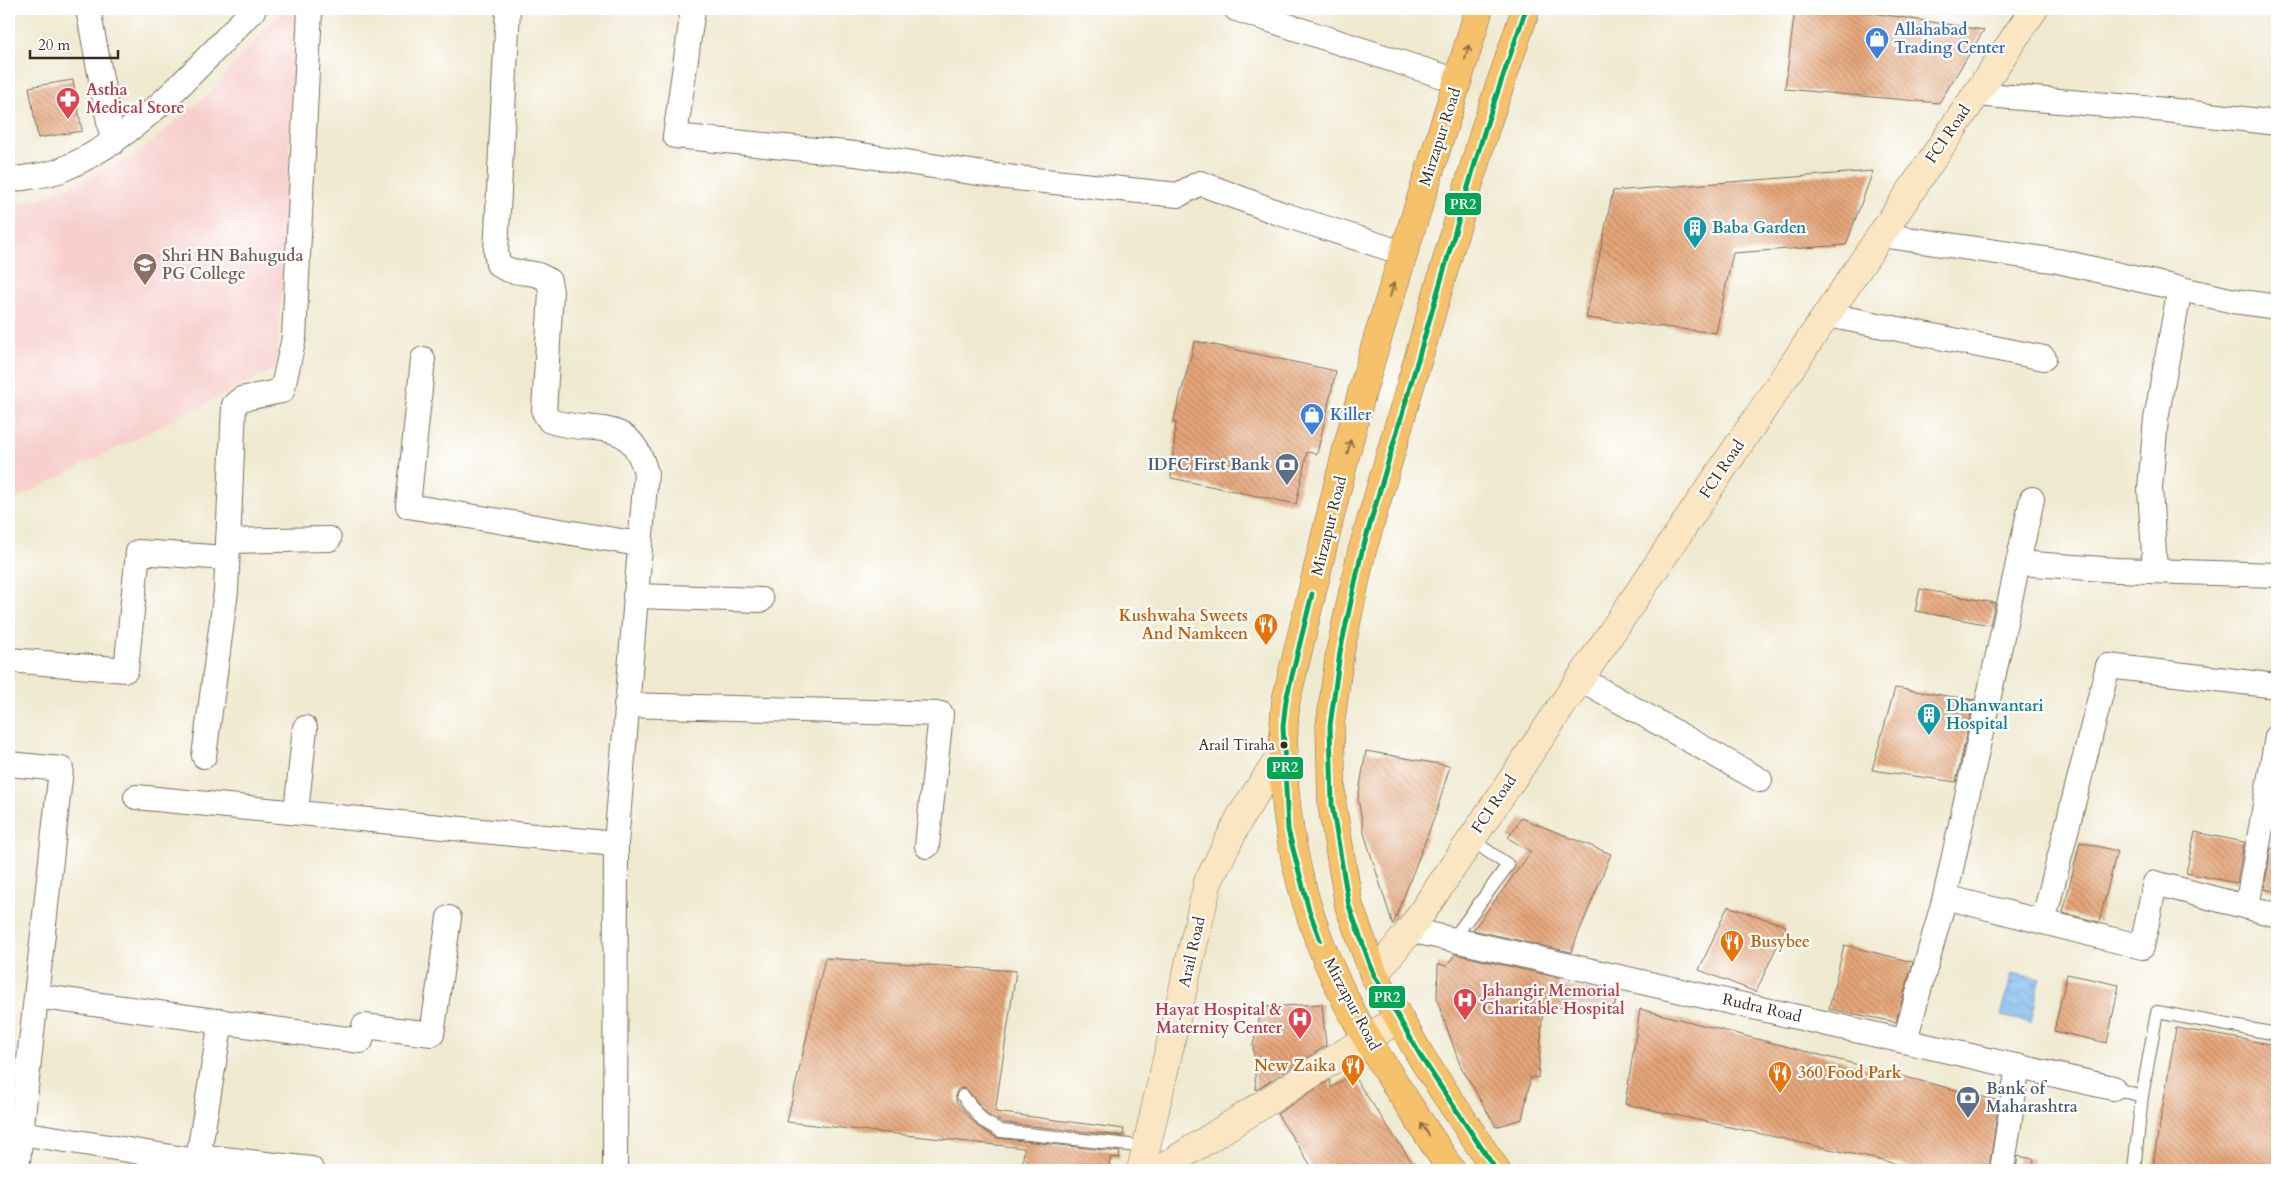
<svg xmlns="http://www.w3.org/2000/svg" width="2286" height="1179" viewBox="0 0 2286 1179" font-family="Cardo,serif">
<defs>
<pattern id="water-waves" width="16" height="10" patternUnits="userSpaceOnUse" patternTransform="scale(1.25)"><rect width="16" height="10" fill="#7cb7ee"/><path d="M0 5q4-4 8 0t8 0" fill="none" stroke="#6795c0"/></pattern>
<pattern id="building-back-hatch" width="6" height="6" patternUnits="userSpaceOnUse" patternTransform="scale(1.25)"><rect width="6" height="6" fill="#e5a679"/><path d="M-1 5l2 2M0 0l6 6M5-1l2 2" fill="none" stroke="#bb8763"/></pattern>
</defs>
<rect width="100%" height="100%" fill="#fff"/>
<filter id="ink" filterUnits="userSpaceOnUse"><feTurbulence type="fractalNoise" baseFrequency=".02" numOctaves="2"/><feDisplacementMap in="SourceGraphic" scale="10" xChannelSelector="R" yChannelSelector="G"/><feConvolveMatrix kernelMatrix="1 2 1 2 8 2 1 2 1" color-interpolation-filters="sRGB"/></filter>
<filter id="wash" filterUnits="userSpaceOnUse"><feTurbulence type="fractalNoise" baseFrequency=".0096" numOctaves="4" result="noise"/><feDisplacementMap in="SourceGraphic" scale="20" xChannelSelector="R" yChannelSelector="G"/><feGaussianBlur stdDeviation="1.12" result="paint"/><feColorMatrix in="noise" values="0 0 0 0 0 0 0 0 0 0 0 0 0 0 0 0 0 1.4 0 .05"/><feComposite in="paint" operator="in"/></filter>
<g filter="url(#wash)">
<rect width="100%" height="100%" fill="#efe9cf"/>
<polygon fill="#f7d0ce" points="283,9 296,9 277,368 9,502 9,204 42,199 139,153 207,95"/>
<polygon fill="url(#water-waves)" stroke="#5c7086" points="2012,973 2040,979 2031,1023 2001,1016"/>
<g id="blocks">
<g fill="url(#building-back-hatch)">
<polygon points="1795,9 1846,9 1984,30 1939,103 1785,89"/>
<polygon points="73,80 82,131 38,138 29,87"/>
<polygon points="1873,171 1846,245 1733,253 1716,333 1586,318 1613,191"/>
<polygon points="1195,341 1336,371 1317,454 1307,452 1296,504 1171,478 1176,423 1173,423"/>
<polygon points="1920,589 1995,603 1990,625 1915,611"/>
<polygon points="1895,688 1974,700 1956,782 1872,770"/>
<polygon points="1366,751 1450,766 1436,813 1393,925 1364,833 1358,798"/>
<polygon points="1521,818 1611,854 1571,952 1473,930 1531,852 1508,838"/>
<polygon points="2195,832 2244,842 2237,883 2186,873"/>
<polygon points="2080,842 2117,851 2099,922 2063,913"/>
<polygon points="2271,848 2277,849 2277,892 2264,889"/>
<polygon points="1728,906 1786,926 1756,992 1699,970"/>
<polygon points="1844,945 1913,962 1896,1022 1829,1009"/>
<polygon points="1455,954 1560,978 1557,985 1616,994 1615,1006 1543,1008 1538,1078 1531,1077 1522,1119 1496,1127 1460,1065 1437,1000 1438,964 1447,966"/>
<polygon points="825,958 1016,971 995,1112 1124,1129 1123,1136 1004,1123 988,1115 965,1088 958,1089 956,1093 956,1101 977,1126 997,1138 1120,1152 1119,1158 1111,1157 1108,1170 1022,1170 1024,1148 787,1122"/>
<polygon points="2067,974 2119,985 2107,1043 2054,1031"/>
<polygon points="1322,1004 1326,1046 1256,1090 1253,1045 1262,1007"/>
<polygon points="1640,1009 1999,1101 1989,1170 1925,1170 1625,1104"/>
<polygon points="2176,1028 2277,1045 2277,1170 2152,1170"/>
<polygon points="1352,1074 1407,1155 1417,1170 1314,1170 1277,1114 1330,1080 1331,1088"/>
<polygon points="2018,1156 2034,1159 2033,1170 2016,1170"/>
</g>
</g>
</g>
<g filter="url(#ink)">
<use href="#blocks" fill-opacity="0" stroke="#7a6d5c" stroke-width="1"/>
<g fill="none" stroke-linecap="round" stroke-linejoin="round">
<defs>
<g id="service">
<polyline points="1453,939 1508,865 1470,839"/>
<polyline points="2113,1088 2142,1096"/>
<polyline points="963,1096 983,1121 1001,1131 1147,1147"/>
<polyline points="2134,1170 2142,1096 2157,1012 2277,1034"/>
</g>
<g id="minor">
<polyline points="88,9 113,143"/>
<path d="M508 9 496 252 498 264C516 278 530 267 549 281L551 292 544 412 550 421C596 436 630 413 646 473L616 844 615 1170"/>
<polyline points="693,9 675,136 855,154 997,176 1178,195 1200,183 1279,213 1403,253"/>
<polyline points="1236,9 1458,81"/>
<polyline points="1975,94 2167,110 2277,123"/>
<path d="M9 180C25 177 46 176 61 170 140 137 196 68 254 9"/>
<polyline points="1881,235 2058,261 2234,301 2277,307"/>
<polyline points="1828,315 2044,358"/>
<polyline points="423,359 408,506 639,544"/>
<polyline points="228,541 329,539"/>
<polyline points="2018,563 2117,570 2277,575"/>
<polyline points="2155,571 2150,488 2156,419 2180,288"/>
<polyline points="635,596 761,600"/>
<polyline points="9,660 126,670 138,552 227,558"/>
<polyline points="1579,678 1760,780"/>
<polyline points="626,705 941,714 927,846"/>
<polyline points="204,756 226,591 234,405 241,399 282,391 294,338 310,9"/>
<polyline points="9,764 61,769 17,1170"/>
<polyline points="136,797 616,844"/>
<polyline points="296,812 305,728"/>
<polyline points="1945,897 2142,947 2155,883 2277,915"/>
<polyline points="2247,907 2277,737"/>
<polyline points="2043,922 2108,666 2277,686"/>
<polyline points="1410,930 2113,1088"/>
<polyline points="36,996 361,1041 364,1026 432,1034 449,918"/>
<polyline points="1905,1040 1945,897 2032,499"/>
<polyline points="21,1133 197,1161"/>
<polyline points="198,1156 311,1169"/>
<polyline points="196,1170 221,1021"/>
<polyline points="2002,1170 2018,1066"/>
</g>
<g id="secondary">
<polyline points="1374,975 1410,930 2034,9"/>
<polyline points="1141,1170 1208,882 1242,814 1284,751"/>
<polyline points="1159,1170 1398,1019"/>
</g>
<g id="trunk">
<path d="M1451 1170C1419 1119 1383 1069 1354 1016 1302 921 1274 808 1286 700 1312 595 1335 489 1364 385 1400 258 1443 135 1479 9"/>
<polyline points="1496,1170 1423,1060 1374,975 1349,906 1332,805 1330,726 1340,652 1361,555 1485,129 1526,9"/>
</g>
</defs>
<use href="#service" stroke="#7a6d5c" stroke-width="14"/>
<use href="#minor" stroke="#7a6d5c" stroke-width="26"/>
<use href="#secondary" stroke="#7a6d5c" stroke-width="29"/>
<use href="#trunk" stroke="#7a6d5c" stroke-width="29"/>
<use href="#service" stroke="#fff" stroke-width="12"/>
<use href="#minor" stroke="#fff" stroke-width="24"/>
<use href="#secondary" stroke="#fbe6c4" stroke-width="28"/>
<use href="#trunk" stroke="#f5c16b" stroke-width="28"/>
<defs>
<g id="bus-1">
<polyline points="1312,594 1286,700 1283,726 1288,830 1309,910 1320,940"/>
<polyline points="1496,1170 1423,1060 1374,975 1349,906 1332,805 1330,726 1340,652 1361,555 1485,129 1526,9"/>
</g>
</defs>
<use href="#bus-1" stroke="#fff" stroke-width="9"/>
<use href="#bus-1" stroke="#00a651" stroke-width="5"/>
</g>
<defs><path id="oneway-shaft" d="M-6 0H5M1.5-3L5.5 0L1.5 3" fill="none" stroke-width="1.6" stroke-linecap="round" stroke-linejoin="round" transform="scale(1.25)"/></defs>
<g stroke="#8f6e41">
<use href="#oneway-shaft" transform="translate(1467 52) rotate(-74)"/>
<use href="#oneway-shaft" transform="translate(1392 290) rotate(-74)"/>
<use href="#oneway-shaft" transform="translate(1349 447) rotate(-76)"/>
<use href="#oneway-shaft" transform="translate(1425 1129) rotate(-122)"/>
</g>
</g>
<defs>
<symbol id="shop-pin" viewBox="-11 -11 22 30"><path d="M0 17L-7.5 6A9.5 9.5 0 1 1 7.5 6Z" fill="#3f7fe0" stroke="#fff"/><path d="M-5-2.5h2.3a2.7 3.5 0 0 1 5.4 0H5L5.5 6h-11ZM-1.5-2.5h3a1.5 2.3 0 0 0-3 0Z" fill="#fff"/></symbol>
<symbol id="pharmacy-pin" viewBox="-11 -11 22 30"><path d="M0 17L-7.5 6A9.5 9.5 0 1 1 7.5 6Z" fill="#e0444e" stroke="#fff"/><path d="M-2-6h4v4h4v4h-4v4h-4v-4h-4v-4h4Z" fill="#fff"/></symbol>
<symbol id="building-pin" viewBox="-11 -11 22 30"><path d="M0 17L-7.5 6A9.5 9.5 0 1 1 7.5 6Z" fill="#0f9aa8" stroke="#fff"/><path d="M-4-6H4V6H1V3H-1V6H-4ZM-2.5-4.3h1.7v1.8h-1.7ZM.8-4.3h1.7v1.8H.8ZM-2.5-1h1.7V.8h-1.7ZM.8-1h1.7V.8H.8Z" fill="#fff"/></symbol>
<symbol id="university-pin" viewBox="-11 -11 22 30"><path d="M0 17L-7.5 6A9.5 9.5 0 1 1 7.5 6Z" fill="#8d6e63" stroke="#fff"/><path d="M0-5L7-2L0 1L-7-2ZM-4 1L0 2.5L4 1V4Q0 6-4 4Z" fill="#fff"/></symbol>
<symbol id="bank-pin" viewBox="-11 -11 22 30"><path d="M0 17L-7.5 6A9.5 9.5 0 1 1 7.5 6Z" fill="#5c6f8a" stroke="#fff"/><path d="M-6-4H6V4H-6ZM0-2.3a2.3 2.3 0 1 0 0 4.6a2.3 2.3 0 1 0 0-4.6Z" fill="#fff"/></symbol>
<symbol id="restaurant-pin" viewBox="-11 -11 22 30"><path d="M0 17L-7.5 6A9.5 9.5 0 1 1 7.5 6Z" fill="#e8710a" stroke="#fff"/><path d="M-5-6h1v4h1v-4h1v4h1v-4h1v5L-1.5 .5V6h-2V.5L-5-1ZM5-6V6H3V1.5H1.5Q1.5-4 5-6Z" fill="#fff"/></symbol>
<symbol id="hospital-pin" viewBox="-11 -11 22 30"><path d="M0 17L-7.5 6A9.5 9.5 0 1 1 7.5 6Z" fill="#e0444e" stroke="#fff"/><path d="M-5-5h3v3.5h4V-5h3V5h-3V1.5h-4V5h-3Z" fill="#fff"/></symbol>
</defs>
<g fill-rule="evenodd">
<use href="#shop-pin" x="1863" y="25" width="28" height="38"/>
<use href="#pharmacy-pin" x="54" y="85" width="28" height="38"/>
<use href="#building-pin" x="1681" y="214" width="28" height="38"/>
<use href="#university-pin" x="131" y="251" width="28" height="38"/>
<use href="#shop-pin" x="1298" y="401" width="28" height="38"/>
<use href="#bank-pin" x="1273" y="451" width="28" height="38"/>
<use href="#restaurant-pin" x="1252" y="611" width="28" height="38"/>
<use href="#building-pin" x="1915" y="701" width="28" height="38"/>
<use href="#restaurant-pin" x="1718" y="928" width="28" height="38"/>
<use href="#hospital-pin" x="1451" y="986" width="28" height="38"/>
<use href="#hospital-pin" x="1286" y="1005" width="28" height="38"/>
<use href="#restaurant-pin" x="1339" y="1052" width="28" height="38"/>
<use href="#restaurant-pin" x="1766" y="1059" width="28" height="38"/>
<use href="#bank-pin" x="1954" y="1084" width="28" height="38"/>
</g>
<circle fill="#3b2a1e" stroke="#fff" stroke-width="2" cx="1284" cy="745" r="4.5"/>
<g text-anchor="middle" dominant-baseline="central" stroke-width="4.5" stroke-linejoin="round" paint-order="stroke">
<g font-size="15" fill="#3b2a1e" stroke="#fff" text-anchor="end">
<text x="1275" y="745">Arail Tiraha</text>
</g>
<g font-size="16" font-weight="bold" fill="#366cbe" stroke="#fff" text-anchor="start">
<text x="1894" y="30">Allahabad<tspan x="1894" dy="18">Trading Center</tspan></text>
<text x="1330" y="415">Killer</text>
</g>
<g font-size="16" font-weight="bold" fill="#be3a42" stroke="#fff" text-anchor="start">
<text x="86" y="90">Astha<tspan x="86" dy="18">Medical Store</tspan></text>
<text x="1482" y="991">Jahangir Memorial<tspan x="1482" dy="18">Charitable Hospital</tspan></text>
<text x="1282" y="1010" text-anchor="end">Hayat Hospital &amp;<tspan x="1282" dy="18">Maternity Center</tspan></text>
</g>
<g font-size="16" fill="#3b2a1e" stroke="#fff">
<text transform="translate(1948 134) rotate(-56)">FCI Road</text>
<text transform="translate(1440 137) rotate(-72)">Mirzapur Road</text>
<text transform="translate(1722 469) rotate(-56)">FCI Road</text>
<text transform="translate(1329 526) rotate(-76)">Mirzapur Road</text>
<text transform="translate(1494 804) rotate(-56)">FCI Road</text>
<text transform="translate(1192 952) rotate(-77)">Arail Road</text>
<text transform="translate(1352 1004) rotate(62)">Mirzapur Road</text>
<text transform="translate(1762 1008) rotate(13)">Rudra Road</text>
</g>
<g font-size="16" font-weight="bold" fill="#0d838f" stroke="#fff" text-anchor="start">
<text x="1712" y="228">Baba Garden</text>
<text x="1946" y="706">Dhanwantari<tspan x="1946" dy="18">Hospital</tspan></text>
</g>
<g font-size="16" font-weight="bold" fill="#785e54" stroke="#fff" text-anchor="start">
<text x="162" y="256">Shri HN Bahuguda<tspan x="162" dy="18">PG College</tspan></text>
</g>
<g font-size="16" font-weight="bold" fill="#4e5e75" stroke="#fff" text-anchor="end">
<text x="1270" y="465">IDFC First Bank</text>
<text x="1986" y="1089" text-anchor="start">Bank of<tspan x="1986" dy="18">Maharashtra</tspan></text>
</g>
<g font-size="16" font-weight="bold" fill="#c56008" stroke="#fff" text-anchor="end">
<text x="1248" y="616">Kushwaha Sweets<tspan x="1248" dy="18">And Namkeen</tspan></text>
<text x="1750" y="942" text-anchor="start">Busybee</text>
<text x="1336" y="1066">New Zaika</text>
<text x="1798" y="1073" text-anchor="start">360 Food Park</text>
</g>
</g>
<g stroke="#fff" stroke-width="2">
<rect x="1444" y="192" width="38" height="24" rx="5" fill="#00a651"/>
<rect x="1266" y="756" width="38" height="24" rx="5" fill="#00a651"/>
<rect x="1368" y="985" width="38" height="24" rx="5" fill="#00a651"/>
</g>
<g font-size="14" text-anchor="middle" font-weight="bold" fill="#fff">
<text x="1463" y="209">PR2</text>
<text x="1285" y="772">PR2</text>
<text x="1387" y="1002">PR2</text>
</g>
<rect width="2286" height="1179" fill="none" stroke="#fff" stroke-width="30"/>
<path d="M30 50v8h88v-8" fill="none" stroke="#3b2a1e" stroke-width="2.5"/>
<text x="38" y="50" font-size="15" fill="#3b2a1e" stroke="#ffffff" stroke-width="4" paint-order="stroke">20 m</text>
</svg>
